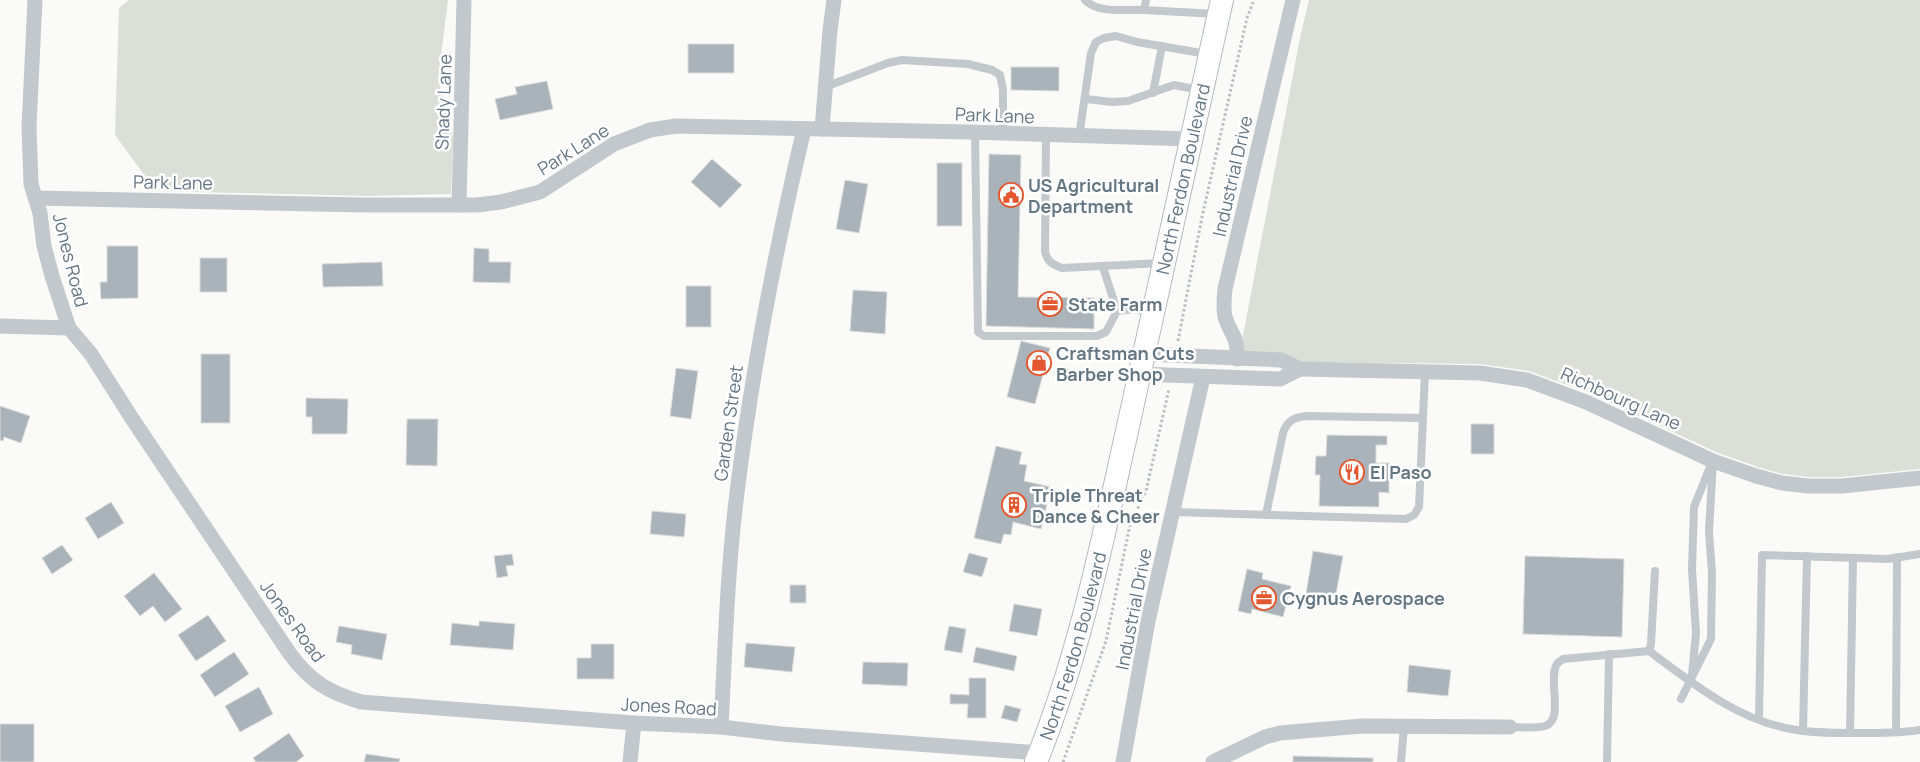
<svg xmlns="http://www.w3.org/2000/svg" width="1920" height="762" viewBox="0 0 1920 762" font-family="Manrope,sans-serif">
<rect width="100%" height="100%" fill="#fafaf8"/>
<g fill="#dadfd7">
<polygon points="129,0 448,0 438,79 453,139 451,194 364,196 156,191 115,135 119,8"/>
<polygon points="1309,0 1920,0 1920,469 1842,477 1809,477 1783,474 1758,467 1716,452 1589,393 1529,371 1480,364 1295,362 1239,356 1301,33"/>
</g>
<g fill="#aab3b9" stroke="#dcdcda">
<rect x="688" y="44" width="46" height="29"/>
<polygon points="1011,67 1059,67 1059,91 1011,90"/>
<polygon points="547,81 553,109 500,120 495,99 517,94 515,87"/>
<polygon points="989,154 1021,155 1018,297 1094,298 1094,329 986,326"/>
<polygon points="712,159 742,185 720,208 691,182"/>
<rect x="937" y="163" width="25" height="63"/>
<polygon points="845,180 868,184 859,233 836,229"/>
<polygon points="107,246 138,246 138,298 101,299 100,282 107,282"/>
<polygon points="474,248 489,249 489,262 511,262 510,283 473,282"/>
<rect x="200" y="258" width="27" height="34"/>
<polygon points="382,262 383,286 323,287 322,264"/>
<rect x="686" y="286" width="25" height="41"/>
<polygon points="853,290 887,292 885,334 850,331"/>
<polygon points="1021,341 1050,348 1035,404 1007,397"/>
<rect x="201" y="354" width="29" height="69"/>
<polygon points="676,368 698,371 691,419 670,416"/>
<polygon points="306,398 348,399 347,434 312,434 312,417 306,417"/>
<polygon points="0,406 30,416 21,443 4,437 3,441 0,440"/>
<polygon points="407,419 438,419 437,466 406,465"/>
<rect x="1471" y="424" width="23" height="30"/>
<polygon points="1327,435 1387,436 1387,445 1376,445 1376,463 1389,463 1389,493 1379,492 1379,507 1319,506 1320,475 1315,475 1316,456 1326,456"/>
<polygon points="996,446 1022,452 1019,464 1027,465 1024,481 1051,487 1041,529 1013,522 1011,535 1004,534 1001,544 974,538"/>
<polygon points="111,502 124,523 98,539 85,518"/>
<polygon points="652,511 686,514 684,537 650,534"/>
<polygon points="62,545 73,560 52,574 42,558"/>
<polygon points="1313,551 1343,556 1335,599 1306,594"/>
<polygon points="969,553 988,558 982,577 963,572"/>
<polygon points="512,554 514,565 506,566 508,576 497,578 494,556"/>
<polygon points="1525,556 1624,559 1622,637 1523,634"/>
<polygon points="1247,569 1263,573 1262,579 1291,586 1283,617 1252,609 1251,614 1238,611"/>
<polygon points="154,573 182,609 165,622 153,606 140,616 124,596"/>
<rect x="790" y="585" width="16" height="18"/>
<polygon points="1014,604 1042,609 1037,636 1009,631"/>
<polygon points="208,615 226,641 196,661 178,635"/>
<polygon points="479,621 515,624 513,650 450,645 452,623 479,626"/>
<polygon points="339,626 387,634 382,660 351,654 352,645 336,642"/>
<polygon points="949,626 966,629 962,653 944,650"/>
<polygon points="746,643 795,647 792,672 744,667"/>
<polygon points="591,644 614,644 614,679 577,679 577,658 591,658"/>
<polygon points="976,647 1017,656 1014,671 973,662"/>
<polygon points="234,652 249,674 215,697 200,675"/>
<polygon points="863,662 908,663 907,686 862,684"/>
<polygon points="1409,665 1451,670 1448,696 1407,692"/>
<polygon points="969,678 986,678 986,718 967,718 968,704 950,704 950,694 969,695"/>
<polygon points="259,687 273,714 240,732 225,706"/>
<polygon points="1005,705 1021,709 1017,722 1001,718"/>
<rect x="0" y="724" width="34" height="38"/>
<polygon points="289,733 304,756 296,762 256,762 253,758"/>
<polygon points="366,754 400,759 399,762 364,762"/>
<polygon points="1293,756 1373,758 1373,762 1293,762"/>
</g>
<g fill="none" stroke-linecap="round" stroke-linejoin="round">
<defs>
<g id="primary">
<path id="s1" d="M1036 762C1079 656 1102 543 1127 431 1159 288 1190 144 1222 0"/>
</g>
</defs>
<use href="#primary" stroke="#b5babe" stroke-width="24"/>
<g stroke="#bbbfc2" stroke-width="3" stroke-dasharray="2.5 2.5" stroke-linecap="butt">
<polyline points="1178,341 1202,217 1247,18 1254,0"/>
<polyline points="1063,762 1106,641 1130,525 1146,491 1169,389"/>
</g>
<g stroke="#c3c8cc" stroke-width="8">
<path d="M1085 0C1098 14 1127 9 1144 10"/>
<polyline points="1146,0 1144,10 1217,14"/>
<polyline points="825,87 888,63 902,60 968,64 992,70 1000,75 1003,90 1003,134"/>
<polyline points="1153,93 1162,46"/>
<polyline points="1086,99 1112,102 1128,101 1174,85 1200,90"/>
<polyline points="975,132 978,332 984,336 1097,336 1106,332 1117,311 1135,309 1151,314"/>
<path d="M1046 135 1045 251C1047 262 1052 264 1062 268L1162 263"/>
<polyline points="1079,137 1091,53 1096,42 1104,38 1116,36 1137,42 1207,54"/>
<polyline points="1103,267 1117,311"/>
<polyline points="1172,512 1406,519 1414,515 1419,507 1425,373"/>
<path d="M1266 515 1283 433C1287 421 1294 417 1307 416L1423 418"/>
<polyline points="1649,651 1651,644 1655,571"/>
<polyline points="1692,675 1696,633 1692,569 1694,507 1710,467"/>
<polyline points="1681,699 1711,639 1712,573 1709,531 1713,461"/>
<polyline points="1759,719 1762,555 1888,559 1920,554"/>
<path d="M1510 727C1520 727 1535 729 1545 726 1565 720 1547 678 1557 664 1558 662 1561 661 1563 659L1649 651C1691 682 1737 720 1791 729 1811 733 1831 733 1852 733 1874 733 1897 734 1920 730"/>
<polyline points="1803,731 1807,556"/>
<polyline points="1896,732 1897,557"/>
<polyline points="1850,733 1853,558"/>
<polyline points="1401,762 1404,726"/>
<polyline points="1607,762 1609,654"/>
</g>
<g stroke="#c3c8cc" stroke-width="15">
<path d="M35 0 29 127 31 184 40 213 44 246 52 276 69 328 91 354 131 417 290 654C311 682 328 692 361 702L634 723 721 727 781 734 1040 753"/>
<polyline points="822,129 830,30 834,0"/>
<polyline points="35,198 364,205 477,205 501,202 540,192 614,144 650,130 676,126 968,132 1191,139"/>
<polyline points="459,205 464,0"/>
<polyline points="0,326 69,328"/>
<polyline points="1144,354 1281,360 1300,369 1480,373 1527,380 1586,402 1713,461 1756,476 1782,483 1808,486 1842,486 1920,478"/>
<path d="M1237 359C1238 335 1231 336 1225 317 1223 307 1224 299 1225 289L1293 0"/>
<polyline points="1139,374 1280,379 1300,369"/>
<path d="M721 727C725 652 727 576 736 501 751 375 775 252 804 129"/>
<polyline points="630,762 634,723"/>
<polyline points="1123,762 1148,621 1203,377"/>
<polyline points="1213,762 1265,737 1280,733 1362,726 1510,727"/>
</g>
<use href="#primary" stroke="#fff" stroke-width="22"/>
</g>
<defs>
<symbol id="civic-ring" viewBox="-11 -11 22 22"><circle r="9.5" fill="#fff" stroke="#e4572e" stroke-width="1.5"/><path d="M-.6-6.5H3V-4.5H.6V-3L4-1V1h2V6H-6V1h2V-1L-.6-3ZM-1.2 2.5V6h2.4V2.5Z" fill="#e4572e"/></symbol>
<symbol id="office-ring" viewBox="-11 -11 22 22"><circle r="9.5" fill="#fff" stroke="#e4572e" stroke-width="1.5"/><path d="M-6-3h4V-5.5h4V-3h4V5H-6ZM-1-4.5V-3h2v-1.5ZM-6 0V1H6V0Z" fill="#e4572e"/></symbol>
<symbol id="shop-ring" viewBox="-11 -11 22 22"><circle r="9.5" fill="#fff" stroke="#e4572e" stroke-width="1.5"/><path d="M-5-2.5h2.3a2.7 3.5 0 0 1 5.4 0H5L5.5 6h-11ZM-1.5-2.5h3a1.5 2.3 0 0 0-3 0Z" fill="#e4572e"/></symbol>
<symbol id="restaurant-ring" viewBox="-11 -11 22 22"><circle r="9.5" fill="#fff" stroke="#e4572e" stroke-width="1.5"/><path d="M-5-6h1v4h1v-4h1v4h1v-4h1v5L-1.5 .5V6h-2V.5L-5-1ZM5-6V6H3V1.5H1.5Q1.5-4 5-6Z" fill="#e4572e"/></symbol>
<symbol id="building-ring" viewBox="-11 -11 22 22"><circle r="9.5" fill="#fff" stroke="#e4572e" stroke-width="1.5"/><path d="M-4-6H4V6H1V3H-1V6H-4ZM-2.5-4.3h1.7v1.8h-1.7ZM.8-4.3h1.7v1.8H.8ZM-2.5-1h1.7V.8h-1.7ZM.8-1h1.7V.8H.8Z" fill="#e4572e"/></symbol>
</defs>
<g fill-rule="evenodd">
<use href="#civic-ring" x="997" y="181" width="28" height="28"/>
<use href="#office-ring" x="1036" y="290" width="28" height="28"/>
<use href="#shop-ring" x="1025" y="349" width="28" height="28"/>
<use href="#restaurant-ring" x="1338" y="458" width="28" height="28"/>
<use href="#building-ring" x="1000" y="491" width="28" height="28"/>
<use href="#office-ring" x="1250" y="584" width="28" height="28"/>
</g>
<g text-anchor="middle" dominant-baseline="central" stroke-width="5" stroke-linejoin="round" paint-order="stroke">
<g font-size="18" fill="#657683" stroke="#fff">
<text transform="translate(443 102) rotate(-88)">Shady Lane</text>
<text transform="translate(995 115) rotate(2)">Park Lane</text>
<text transform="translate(573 149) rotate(-32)">Park Lane</text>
<text transform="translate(1232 176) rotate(-77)">Industrial Drive</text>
<text stroke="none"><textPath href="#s1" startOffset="602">North Ferdon Boulevard</textPath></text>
<text transform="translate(173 182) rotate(1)">Park Lane</text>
<text transform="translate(71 260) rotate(76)">Jones Road</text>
<text transform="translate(1621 398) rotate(24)">Richbourg Lane</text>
<text transform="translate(728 423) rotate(-82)">Garden Street</text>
<text transform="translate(1133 609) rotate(-79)">Industrial Drive</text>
<text transform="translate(293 621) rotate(54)">Jones Road</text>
<text stroke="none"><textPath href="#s1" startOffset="122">North Ferdon Boulevard</textPath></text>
<text transform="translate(669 706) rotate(3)">Jones Road</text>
</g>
<g font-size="18" font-weight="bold" fill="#657683" stroke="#fff" text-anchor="start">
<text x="1028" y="185">US Agricultural<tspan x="1028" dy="21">Department</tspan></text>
<text x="1068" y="304">State Farm</text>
<text x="1056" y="353">Craftsman Cuts<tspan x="1056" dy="21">Barber Shop</tspan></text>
<text x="1370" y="472">El Paso</text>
<text x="1032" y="495">Triple Threat<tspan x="1032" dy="21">Dance &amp; Cheer</tspan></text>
<text x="1282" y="598">Cygnus Aerospace</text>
</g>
</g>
</svg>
